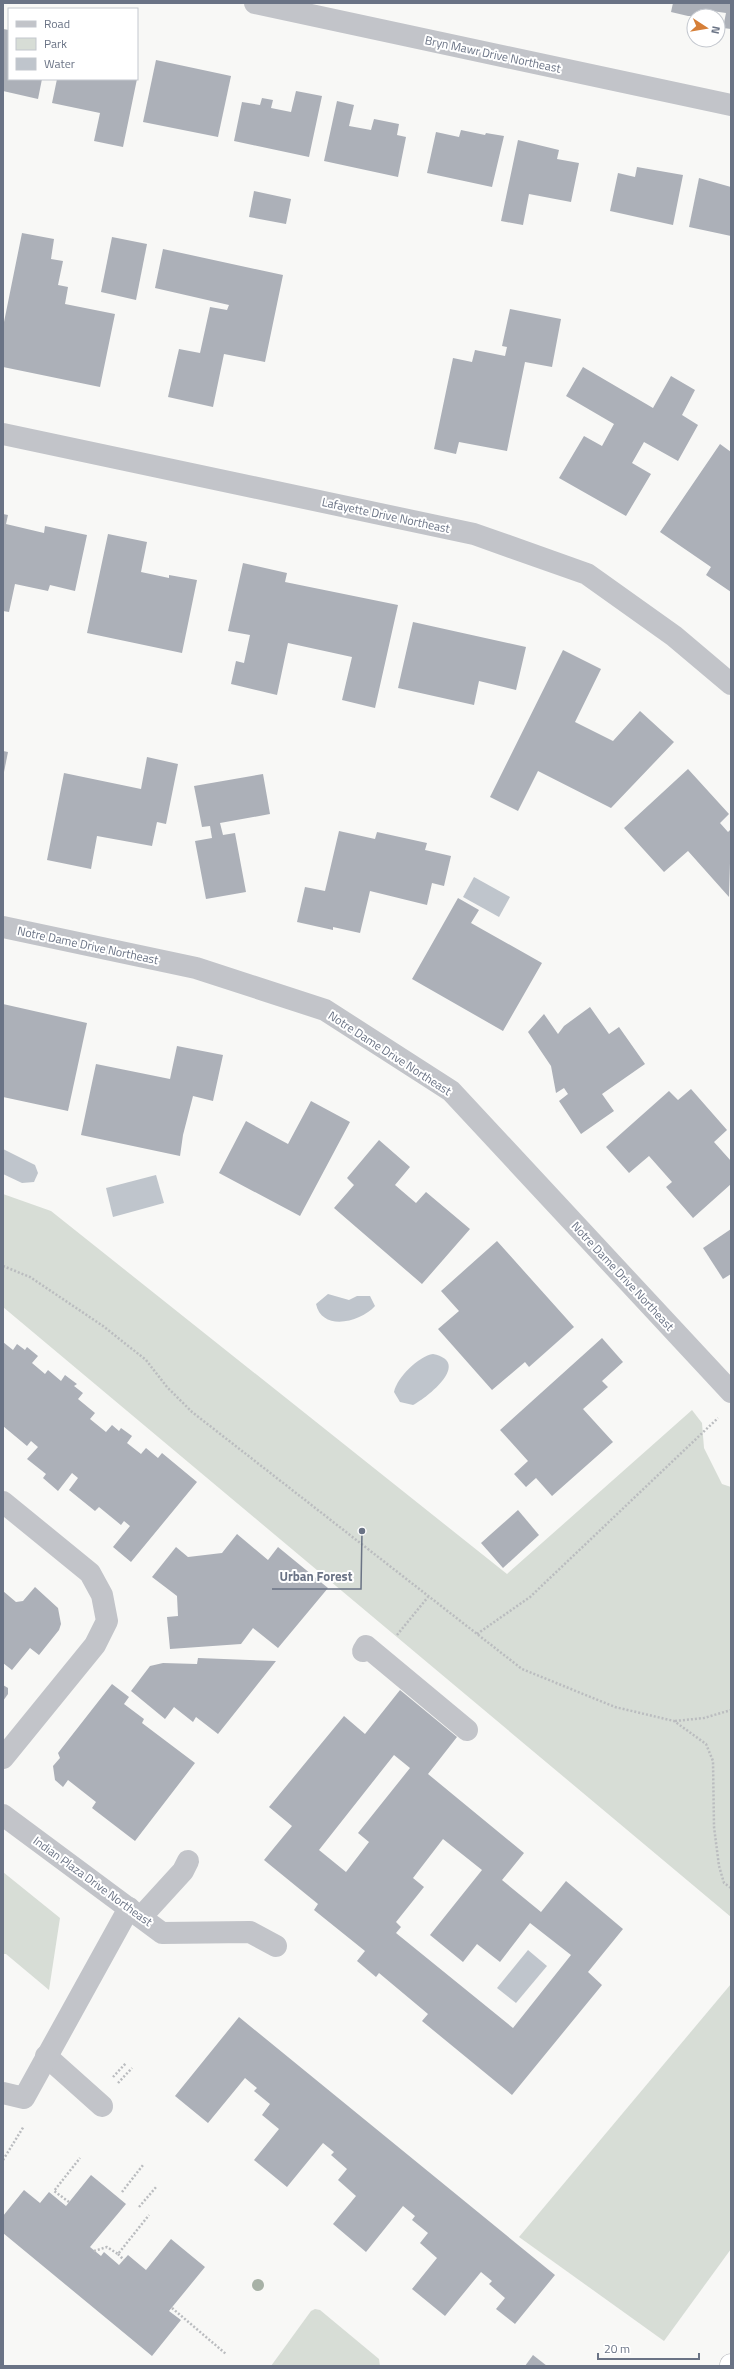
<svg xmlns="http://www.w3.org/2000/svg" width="734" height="2369" viewBox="0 0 734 2369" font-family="'Titillium Web',sans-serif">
<rect width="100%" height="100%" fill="#f8f8f6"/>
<g fill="#d7ddd6">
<polygon points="3,1194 51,1211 507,1574 692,1410 702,1423 704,1448 722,1484 731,1487 731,1917 3,1307"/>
<polygon points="3,1872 60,1918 49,1990 6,1954 3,1954"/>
<polygon points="731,1984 731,2249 664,2341 519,2237"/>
<polygon points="315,2309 320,2310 379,2359 380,2366 271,2366 311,2311"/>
</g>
<g fill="#bfc5cc">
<polygon points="474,877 510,897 499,917 463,897"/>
<polygon points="3,1149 35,1165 38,1173 34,1182 22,1183 3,1174"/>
<polygon points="156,1175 164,1203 113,1217 106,1188"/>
<path d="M328 1294 349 1300 357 1296H370L375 1306C361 1322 322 1332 316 1304Z"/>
<path d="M433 1354C472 1362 428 1397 413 1405L400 1402 394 1392C397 1377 419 1356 433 1354Z"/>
<polygon points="528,1950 547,1966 516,2003 497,1988"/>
</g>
<g fill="#acb0b8" fill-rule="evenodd">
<polygon points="673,3 731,3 731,29 723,28 726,13 712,11 711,16 688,16 671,12"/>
<polygon points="3,29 9,30 9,79 42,79 38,99 3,91"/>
<polygon points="156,60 231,76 218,137 143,122"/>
<polygon points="57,79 137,79 123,147 94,141 100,113 52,103"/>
<polygon points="296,91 322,96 309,157 234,141 242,102 260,105 262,98 273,100 271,108 291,112"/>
<polygon points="337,101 354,105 349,126 371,130 374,119 399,124 397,135 406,137 398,177 324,161"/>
<polygon points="461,130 485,135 486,133 504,136 492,187 427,173 436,132 459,137"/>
<polygon points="518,140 559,150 557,159 579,163 571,202 529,194 523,225 501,221"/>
<polygon points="637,167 683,175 673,225 610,211 618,173 635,177"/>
<polygon points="699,178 731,187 731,236 689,227"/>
<polygon points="254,191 291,199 286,224 249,217"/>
<polygon points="22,233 54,239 51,259 63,261 58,285 68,287 65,304 115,314 100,387 3,367 3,327"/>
<polygon points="112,237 147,244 136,300 101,292"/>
<polygon points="163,249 283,275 265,362 224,354 213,407 168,397 179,349 200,353 210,307 227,310 229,305 155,288"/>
<polygon points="510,309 561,319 552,367 525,362 507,451 459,442 456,454 434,449 453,358 472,362 475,350 505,356 507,347 502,346"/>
<polygon points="583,367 653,408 671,376 695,390 682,415 698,425 678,461 644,442 632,463 651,474 626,516 559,478 584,436 602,446 614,424 566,396"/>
<polygon points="720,444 731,452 731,592 706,575 711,567 660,532"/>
<polygon points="3,514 8,515 6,524 44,533 45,526 87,535 75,591 50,585 48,591 15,584 9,612 3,611"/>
<polygon points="108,534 147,542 141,572 169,578 169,575 197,580 182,653 87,633"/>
<polygon points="243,563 287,573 285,582 398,605 375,708 342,700 352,657 288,643 277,695 231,684 236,661 244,663 250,635 228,631"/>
<polygon points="413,622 526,647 516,690 479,681 474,705 398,688"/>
<polygon points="563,650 601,669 575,722 613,741 640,711 674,742 611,808 538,771 518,811 490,797"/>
<polygon points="3,751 8,752 4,772 3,772"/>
<polygon points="147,757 178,764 166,824 157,822 152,846 97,836 91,869 47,860 64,773 141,789"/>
<polygon points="688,769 729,814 720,823 728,832 731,829 729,897 688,851 664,872 624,828"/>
<polygon points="263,774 270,814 220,823 223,835 235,833 246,892 206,899 195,841 212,838 210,826 202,827 194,786"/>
<polygon points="339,831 375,839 377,832 427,843 425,850 451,856 444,886 432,883 427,905 370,891 360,933 333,927 333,930 297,922 305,887 325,891"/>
<polygon points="458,898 479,910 471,923 542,963 503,1031 412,979"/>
<polygon points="3,1004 87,1023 68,1111 3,1097"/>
<polygon points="590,1007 609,1034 619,1027 645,1064 602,1094 614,1111 581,1134 559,1101 568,1094 564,1088 556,1093 551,1066 528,1032 544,1014 558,1034 564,1026"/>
<polygon points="177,1046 223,1055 213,1101 193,1096 183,1135 180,1156 81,1135 96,1064 170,1079"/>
<polygon points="691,1089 727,1130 714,1142 731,1161 731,1184 693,1218 666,1187 672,1182 649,1156 629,1173 606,1147 669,1091 678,1100"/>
<polygon points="311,1101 350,1122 300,1216 219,1173 246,1121 288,1144"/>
<polygon points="379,1140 410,1167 395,1185 416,1203 426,1192 470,1229 422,1284 334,1208 354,1185 347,1178"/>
<polygon points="731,1229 731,1274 723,1279 703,1248"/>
<polygon points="497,1241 574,1327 529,1367 525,1362 492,1390 438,1329 459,1311 441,1291"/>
<polygon points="602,1338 623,1362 602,1381 608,1387 583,1409 613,1442 552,1496 536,1478 526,1487 514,1474 528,1461 500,1430"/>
<polygon points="3,1342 13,1350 17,1344 25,1350 27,1347 38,1356 32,1363 45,1374 48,1370 61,1381 65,1375 77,1384 74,1386 83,1393 78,1399 95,1413 90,1419 106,1432 112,1425 119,1431 121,1428 132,1436 127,1443 141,1454 146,1448 158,1458 162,1453 197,1482 131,1562 113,1547 130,1526 124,1521 121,1525 99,1507 95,1511 69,1490 78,1478 72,1473 58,1491 43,1478 46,1474 27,1459 38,1447 31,1441 27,1446 3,1426"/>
<polygon points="518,1510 539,1535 503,1568 481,1543"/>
<polygon points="237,1534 268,1560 278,1547 328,1588 278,1648 253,1628 241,1644 170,1649 167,1617 178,1616 177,1596 152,1577 176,1547 188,1557 222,1553"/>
<polygon points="35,1587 58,1608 61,1624 59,1630 39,1655 30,1648 12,1670 3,1663 3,1591 16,1602 23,1601"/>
<polygon points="198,1658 276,1661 218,1734 196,1717 193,1722 174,1707 165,1719 131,1691 150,1666 163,1663 197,1664"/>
<polygon points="112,1684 129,1697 124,1704 144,1719 142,1723 195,1763 135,1841 92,1808 96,1802 68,1780 63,1787 55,1780 53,1766 60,1758 58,1753"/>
<polygon points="3,1685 8,1688 8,1694 3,1701"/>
<path d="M400 1690 457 1737 428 1774 524 1853 502 1880 541 1912 566 1881 623 1929 588 1972 602 1985 512 2095 422 2021 428 2014 379 1973 376 1977 357 1961 365 1951 314 1910 318 1904 264 1860 292 1826 269 1807 344 1716 365 1734ZM394 1755 410 1768 358 1833 369 1842 346 1872 319 1850ZM443 1839 482 1870 430 1935 463 1962 477 1944 500 1962 530 1923 571 1955 513 2028 396 1933 401 1927 396 1922 424 1887 413 1878Z"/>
<polygon points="239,2017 555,2275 515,2324 496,2309 505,2298 489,2284 492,2281 481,2272 445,2316 412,2289 437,2258 420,2243 428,2233 412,2220 415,2216 403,2206 366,2252 333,2224 356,2196 338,2180 347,2169 331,2155 334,2152 323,2143 287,2187 254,2160 279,2129 262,2115 270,2104 254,2091 257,2088 245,2078 208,2123 175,2096"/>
<polygon points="91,2175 126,2204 90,2247 101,2256 104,2252 119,2265 128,2255 146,2270 171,2239 205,2267 169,2311 181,2320 152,2356 3,2233 3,2216 24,2190 40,2203 49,2192 66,2206"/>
<polygon points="533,2355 547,2366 525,2366"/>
</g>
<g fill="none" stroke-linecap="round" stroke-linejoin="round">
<defs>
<polyline id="highway" points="731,2366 731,2365"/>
</defs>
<use href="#highway" stroke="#b5b7bc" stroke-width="23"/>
<g stroke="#babcbf" stroke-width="2.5" stroke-dasharray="2 2" stroke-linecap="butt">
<polyline points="3,1266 30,1277 103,1326 146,1360 167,1387 192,1412 522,1669 615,1707 674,1721 706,1744 713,1761 714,1827 719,1866 724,1883 731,1888"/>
<polyline points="477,1634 530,1597 718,1418"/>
<polyline points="397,1635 428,1597"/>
<polyline points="675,1721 704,1718 731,1710"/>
<polyline points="113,2077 126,2063"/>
<polyline points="118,2083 132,2068"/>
<polyline points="3,2160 24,2126"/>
<polyline points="122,2192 143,2165"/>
<polyline points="69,2202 54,2191 80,2158"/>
<polyline points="139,2207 157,2186"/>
<polyline points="94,2251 107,2247 118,2254 149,2215"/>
<polyline points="118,2254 124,2260"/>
<polyline points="172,2308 226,2354"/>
</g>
<g stroke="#c2c4c9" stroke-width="22">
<polyline points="255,3 731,105"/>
<polyline points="3,434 474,534 587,574 674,636 731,684"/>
<polyline points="3,927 196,968 325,1010 451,1091 731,1392"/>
<polyline points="3,1502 90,1573 102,1595 107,1621 95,1645 3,1758"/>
<polyline points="363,1651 366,1646 467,1730"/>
<polyline points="3,1815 162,1933 250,1932 276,1946"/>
<polyline points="141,1917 183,1871 188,1861"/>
<polyline points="46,2056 102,2106"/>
<polyline points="3,2093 24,2098 129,1908"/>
</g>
<use href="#highway" stroke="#fff" stroke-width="22"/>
</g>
<circle fill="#a7b1a6" cx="258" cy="2285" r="6"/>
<g text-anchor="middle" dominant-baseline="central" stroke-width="4" stroke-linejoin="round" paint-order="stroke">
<g font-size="12" fill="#6a7385" stroke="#fff">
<text transform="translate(493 54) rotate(12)">Bryn Mawr Drive Northeast</text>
<text transform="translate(386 515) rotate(12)">Lafayette Drive Northeast</text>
<text transform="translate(88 945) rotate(12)">Notre Dame Drive Northeast</text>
<text transform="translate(390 1053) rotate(33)">Notre Dame Drive Northeast</text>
<text transform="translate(623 1276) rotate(47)">Notre Dame Drive Northeast</text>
<text transform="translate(93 1881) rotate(36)">Indian Plaza Drive Northeast</text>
</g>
</g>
<path fill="none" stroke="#6a7385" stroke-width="1.5" d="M362 1531L361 1589H272"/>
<circle fill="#6a7385" stroke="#fff" stroke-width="1.5" cx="362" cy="1531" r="4"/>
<g font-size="13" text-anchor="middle" font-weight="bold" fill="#6a7385" stroke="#fff" stroke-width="4" stroke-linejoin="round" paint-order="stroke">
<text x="316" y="1581">Urban Forest</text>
</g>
<rect width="734" height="2369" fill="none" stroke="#6a7385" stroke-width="8"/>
<rect x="8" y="8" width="130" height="72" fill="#ffffff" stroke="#c3c7ce"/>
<rect x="16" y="21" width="20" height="6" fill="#c2c4c9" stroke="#c3c7ce"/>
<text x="44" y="28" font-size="12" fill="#6a7385">Road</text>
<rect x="16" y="38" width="20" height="12" fill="#d7ddd6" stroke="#c3c7ce"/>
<text x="44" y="48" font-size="12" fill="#6a7385">Park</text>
<rect x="16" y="58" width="20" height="12" fill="#bfc5cc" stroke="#c3c7ce"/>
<text x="44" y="68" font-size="12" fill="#6a7385">Water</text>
<g transform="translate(706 28) rotate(102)"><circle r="19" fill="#ffffff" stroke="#c3c7ce"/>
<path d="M0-3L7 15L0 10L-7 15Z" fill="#d67f38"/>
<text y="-6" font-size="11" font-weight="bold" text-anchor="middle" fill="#6a7385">N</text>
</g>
<path d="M598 2353v6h101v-6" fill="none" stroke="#6a7385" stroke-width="2"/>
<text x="604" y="2353" font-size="12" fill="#6a7385" stroke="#ffffff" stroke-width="3" paint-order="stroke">20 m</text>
</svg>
